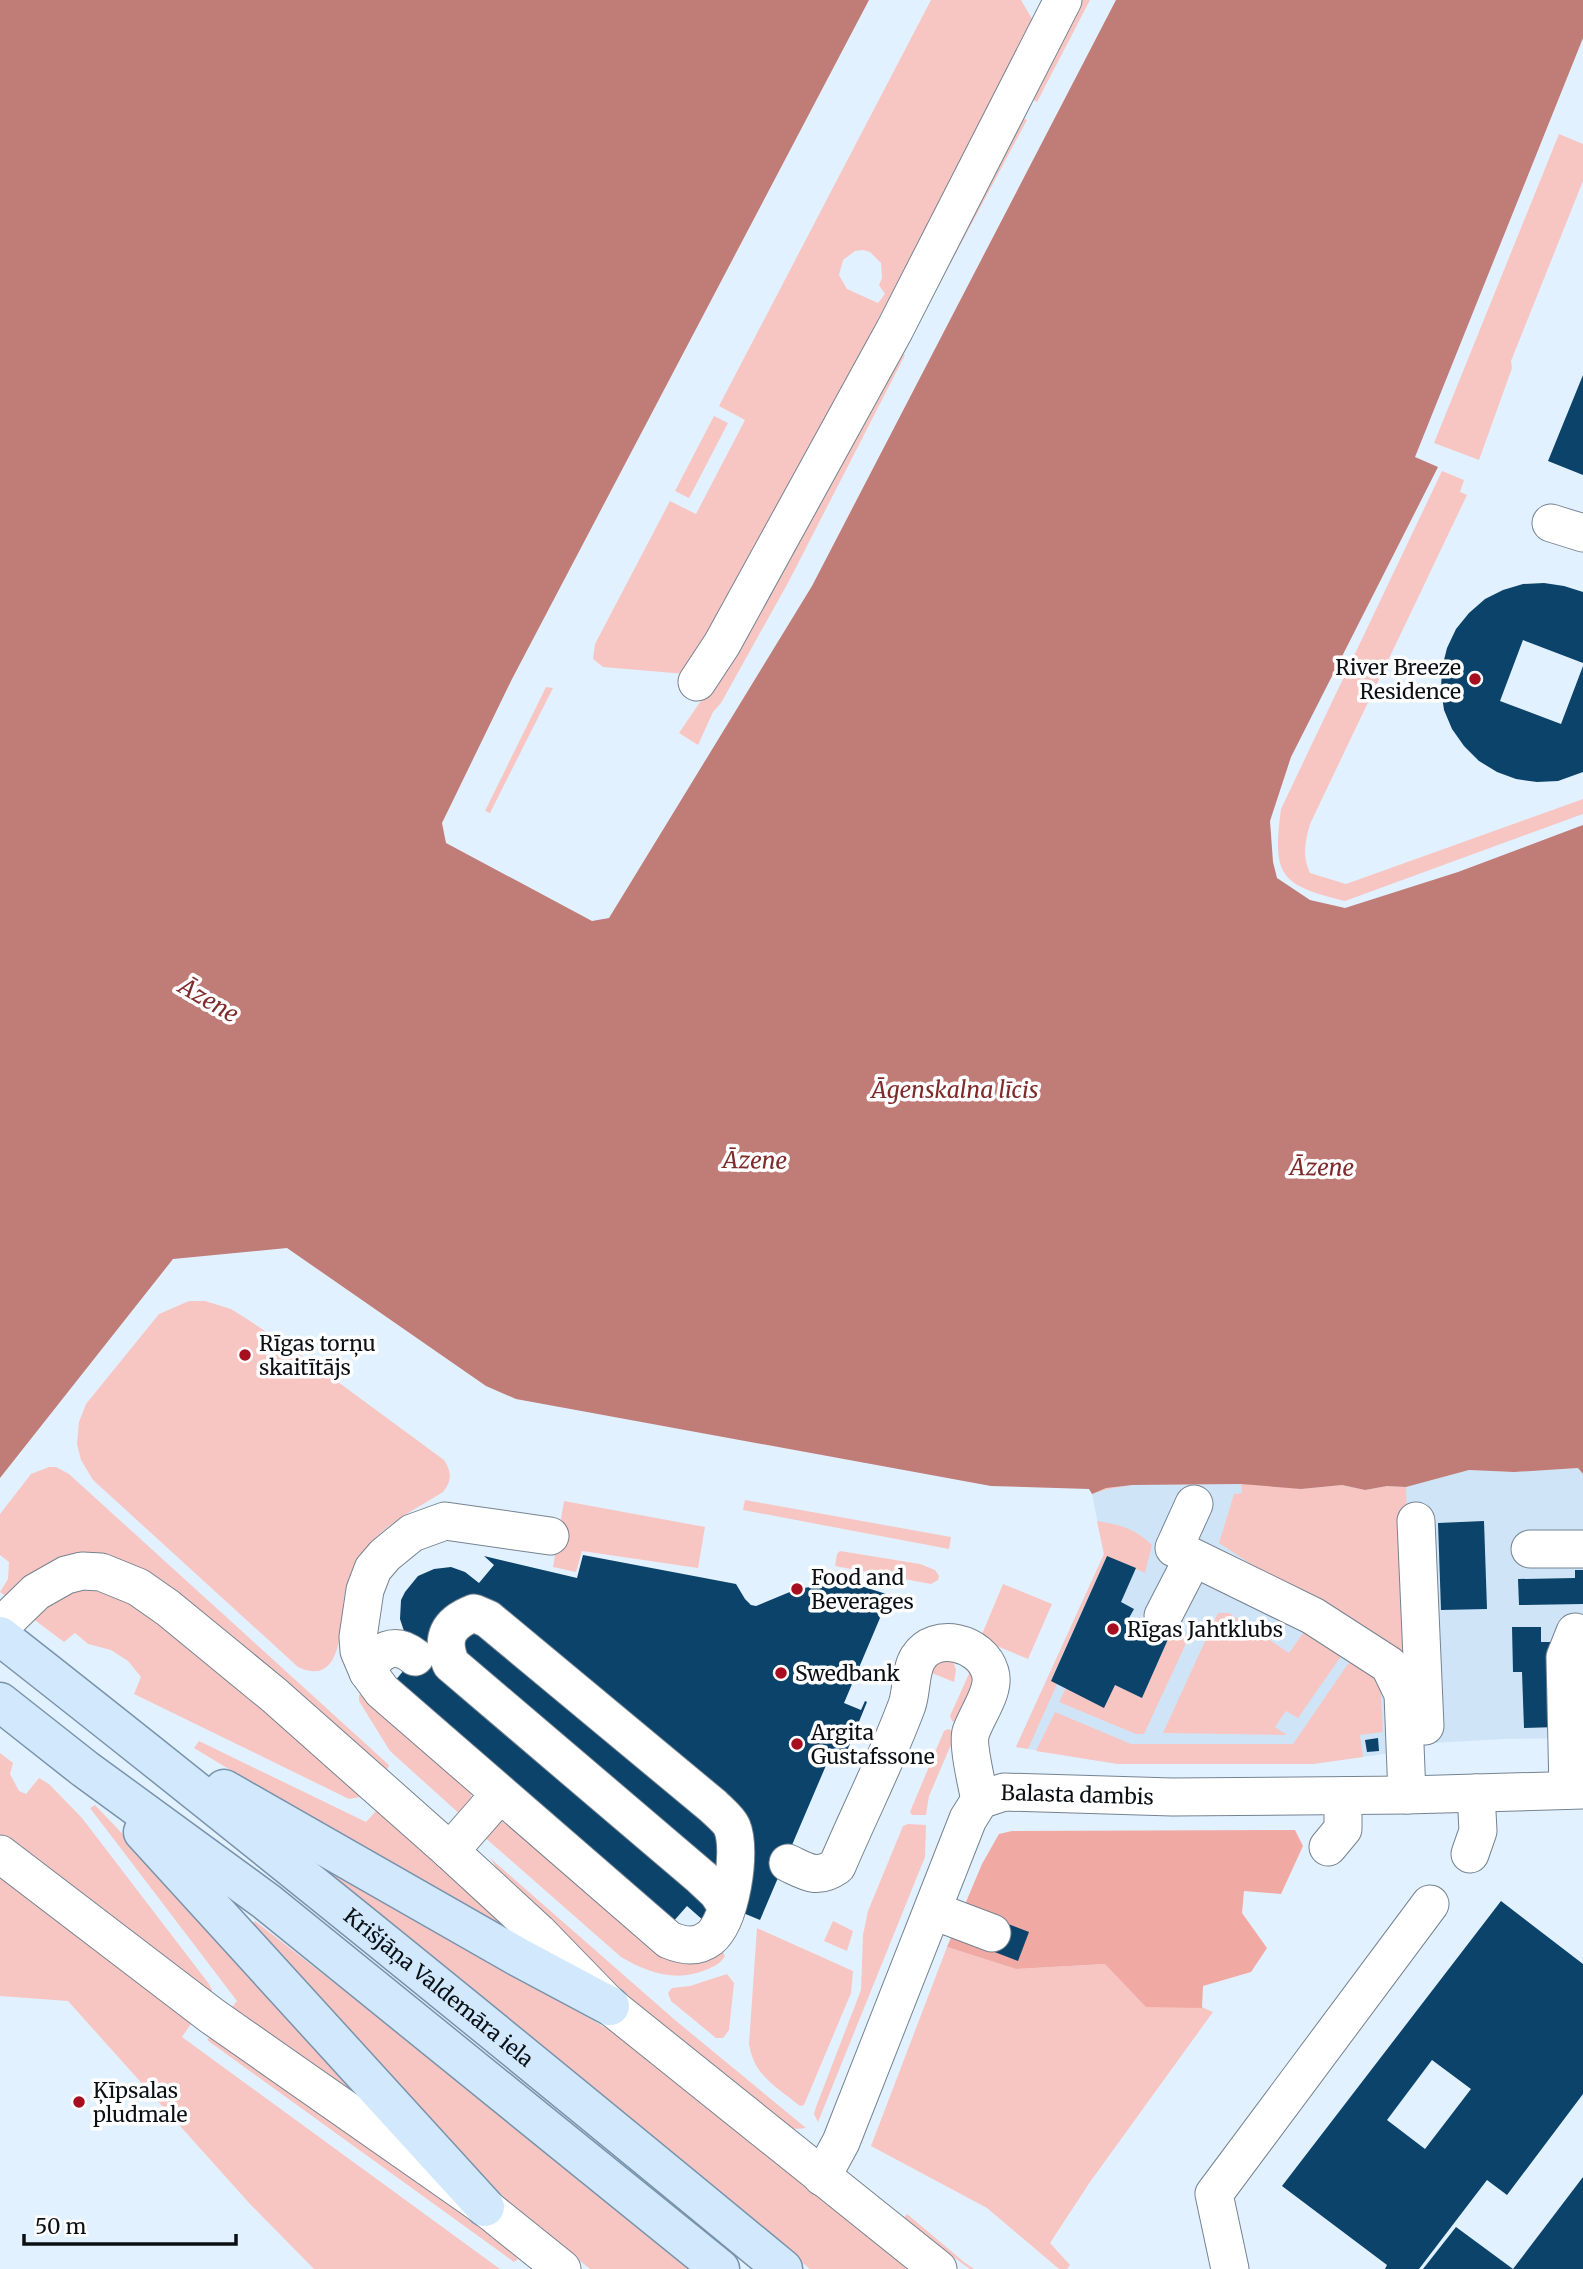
<svg xmlns="http://www.w3.org/2000/svg" width="1583" height="2269" viewBox="0 0 1583 2269" font-family="Merriweather,serif">
<rect width="100%" height="100%" fill="#e2f1ff"/>
<polygon fill="#cfe5f7" points="1578,1468 1583,1474 1583,1738 1504,1739 1416,1744 1405,1751 1313,1764 1118,1764 1016,1747 1104,1554 1092,1494 1106,1488 1132,1485 1241,1484 1301,1489 1342,1485 1365,1490 1387,1486 1406,1487 1469,1470 1514,1472"/>
<g fill="#f8c6c2" fill-rule="evenodd">
<path d="M931 0H1021L1034 22 696 667 685 674 603 667 593 659 595 644 670 501 696 514 745 420 719 406ZM863 250 870 252 881 263 882 278 879 285 885 294 878 303 847 289 839 275 843 260 855 251Z"/>
<polygon points="1077,0 1090,0 1037,102 1027,96"/>
<polygon points="1017,114 1027,120 924,313 916,308"/>
<polygon points="1559,134 1583,144 1583,181 1511,361 1512,368 1479,460 1434,443"/>
<polygon points="897,349 905,355 789,581 721,703 713,712 698,745 679,733 719,674"/>
<polygon points="714,416 728,423 689,498 675,491"/>
<path d="M1442 471 1464 480 1460 492 1467 495 1310 824C1305 842 1302 856 1310 873L1346 884 1583 799V814L1345 901C1280 885 1272 876 1281 809Z"/>
<polygon points="546,687 553,688 490,813 485,811"/>
<path d="M189 1301H205L231 1309 247 1319 304 1357 444 1460C452 1472 452 1481 443 1492 412 1512 385 1522 362 1554 353 1565 348 1579 345 1593 340 1620 345 1689 298 1667L93 1480 81 1460 77 1444 79 1422 86 1404 159 1314Z"/>
<path d="M1109 1453 1301 1489 1342 1485 1365 1490 1387 1486 1406 1487 1412 1670 1219 1543 1234 1494 1242 1493 1241 1484C1194 1485 1136 1478 1092 1494Z"/>
<polygon points="49,1467 56,1467 69,1474 389,1765 385,1776 152,1576 8,1598 0,1592 8,1579 9,1562 0,1555 0,1514 31,1474"/>
<polygon points="745,1500 951,1537 949,1549 743,1510"/>
<polygon points="564,1501 705,1527 698,1568 582,1551 576,1572 553,1567"/>
<path d="M1097 1521C1121 1525 1134 1528 1152 1545L1145 1573 1107 1556 1051 1680 1057 1684 1028 1749 1016 1747 1104 1554Z"/>
<polygon points="840,1551 920,1564 935,1570 939,1576 938,1580 931,1584 835,1566 837,1554"/>
<polygon points="1003,1584 1052,1604 1028,1659 980,1639"/>
<path d="M80 1590C110 1589 136 1606 160 1622L366 1796 349 1799 134 1694 141 1677 128 1661 111 1650 88 1644 75 1633 64 1642 32 1618 65 1595Z"/>
<polygon points="1218,1613 1229,1613 1289,1653 1306,1629 1344,1652 1298,1718 1286,1711 1275,1727 1287,1735 1163,1733"/>
<polygon points="1172,1630 1189,1637 1144,1734 1136,1734 1059,1702 1066,1688 1115,1685 1142,1698"/>
<polygon points="952,1658 956,1670 954,1682 927,1671 929,1660"/>
<polygon points="1352,1658 1380,1678 1383,1732 1360,1735 1363,1757 1313,1764 1118,1764 1036,1751 1055,1712 1131,1744 1293,1744"/>
<polygon points="972,1667 977,1678 960,1724 952,1721 950,1716"/>
<polygon points="364,1691 471,1791 472,1801 462,1816 390,1751 359,1701 359,1695"/>
<polygon points="948,1729 956,1733 929,1796 926,1815 912,1815 910,1812 944,1731"/>
<polygon points="199,1741 366,1822 379,1808 529,1942 333,1832 194,1748"/>
<polygon points="0,1753 13,1763 10,1774 19,1791 26,1794 39,1778 49,1784 82,1818 209,1984 212,1990 210,1998 0,1834"/>
<polygon points="95,1805 170,1884 377,2112 228,2012 237,2001 90,1808"/>
<path d="M500 1821H506L657 1947 721 1949 725 1956C721 1963 715 1966 708 1969 677 1983 648 1973 621 1957L482 1835Z"/>
<polygon points="908,1824 926,1825 925,1857 818,2122 814,2114 816,2107 861,1990 863,1935 868,1911 903,1826"/>
<polygon points="489,1857 675,2020 806,2128 797,2129 787,2127 663,2028 591,1963 514,1892"/>
<polygon points="307,1859 527,1981 626,2040 911,2269 810,2269"/>
<polygon points="0,1875 195,2018 182,2037 500,2269 314,2269 250,2204 68,2001 0,1996"/>
<polygon points="255,1921 472,2090 690,2269 590,2269 481,2180 250,1926"/>
<polygon points="833,1921 853,1931 847,1951 824,1941"/>
<path d="M757 1928 853 1971 851 1993 804 2105 800 2106C776 2086 754 2076 749 2044Z"/>
<polygon points="947,1947 1016,1969 1105,1964 1213,2012 1090,2182 1050,2243 1070,2265 1067,2269 1059,2269 987,2208 871,2146"/>
<polygon points="727,1974 734,1983 729,2030 723,2038 716,2038 671,2001 668,1993 672,1988 690,1986"/>
<polygon points="214,2032 499,2239 518,2259 514,2262 207,2040"/>
<polygon points="907,2214 964,2262 974,2269 970,2269 902,2220"/>
</g>
<polygon fill="#f1a9a4" points="1295,1830 1303,1846 1281,1894 1244,1891 1242,1913 1267,1948 1251,1972 1203,1986 1202,2008 1146,2007 1105,1964 1016,1969 947,1947 982,1864 999,1834 1012,1831"/>
<polygon fill="#c07c77" points="0,0 869,0 512,679 442,823 446,843 592,921 609,918 812,586 1116,0 1583,0 1583,38 1415,457 1438,467 1291,757 1270,821 1273,862 1277,878 1310,900 1345,908 1458,872 1583,825 1583,1474 1578,1468 1514,1472 1469,1470 1406,1487 1387,1486 1365,1490 1342,1485 1301,1489 1241,1484 1132,1485 1106,1488 1092,1494 1089,1489 991,1486 516,1399 486,1386 287,1248 173,1259 0,1478"/>
<g fill="#0b436a" fill-rule="evenodd">
<polygon points="1583,375 1583,475 1548,461"/>
<polygon points="1544,583 1564,586 1583,592 1583,663 1523,640 1500,701 1561,724 1583,666 1583,772 1558,781 1537,782 1516,779 1497,772 1479,761 1464,746 1452,729 1444,710 1441,689 1442,668 1447,648 1456,629 1469,613 1485,599 1503,590 1523,584"/>
<polygon points="1484,1521 1487,1609 1441,1610 1438,1523"/>
<polygon points="583,1555 736,1584 745,1599 751,1605 756,1606 797,1589 831,1584 861,1586 902,1599 878,1615 880,1618 844,1703 861,1710 865,1701 867,1702 847,1751 857,1767 830,1756 760,1920 719,1903 704,1921 687,1906 672,1923 394,1682 420,1651 405,1634 400,1619 401,1600 405,1592 418,1576 434,1569 451,1567 465,1572 479,1583 494,1565 484,1556 577,1578"/>
<polygon points="1107,1556 1136,1568 1121,1602 1134,1609 1129,1618 1169,1637 1142,1698 1115,1685 1104,1708 1051,1681"/>
<polygon points="1575,1570 1583,1570 1583,1604 1519,1605 1518,1579 1575,1578"/>
<polygon points="1512,1627 1541,1627 1541,1642 1555,1642 1558,1727 1524,1728 1522,1672 1513,1672"/>
<polygon points="1378,1738 1379,1751 1367,1752 1365,1740"/>
<path d="M1501 1901 1583 1964V2094L1507 2195 1487 2180 1419 2269H1385L1387 2265 1282 2186ZM1432 2060 1471 2089 1425 2149 1387 2120Z"/>
<polygon points="1003,1922 1029,1932 1018,1961 992,1951"/>
<polygon points="1583,2177 1583,2269 1513,2269"/>
<polygon points="1456,2227 1513,2269 1423,2269"/>
</g>
<g fill="none" stroke-linecap="round" stroke-linejoin="round">
<defs>
<g id="minor">
<polyline points="1551,523 1583,533"/>
<polyline points="697,682 722,644 895,329 1063,0"/>
<polyline points="1194,1504 1174,1548 1313,1616 1389,1665 1403,1694 1407,1795"/>
<polyline points="1416,1521 1425,1726"/>
<path d="M550 1536 445 1521 412 1533 385 1555 373 1569 365 1590 358 1637 359 1651 368 1672 382 1691 669 1940C684 1946 697 1948 710 1938 731 1921 742 1851 732 1827 729 1820 719 1812 713 1806L488 1619 474 1613C448 1623 440 1638 451 1664L701 1877 717 1892 727 1907"/>
<polyline points="1530,1549 1583,1549"/>
<polyline points="1163,1616 1193,1558"/>
<polyline points="0,1627 36,1592 66,1575 82,1571 101,1572 138,1587 168,1608 274,1695 450,1851 538,1932 610,2006 938,2269"/>
<path d="M368 1672C377 1649 395 1641 415 1657"/>
<polyline points="1568,1790 1565,1657 1575,1632"/>
<polyline points="1328,1847 1343,1829 1343,1796"/>
<polyline points="450,1851 500,1794"/>
<polyline points="0,1854 212,2016 485,2207 562,2269"/>
<polyline points="1470,1854 1478,1831 1476,1793"/>
<path d="M788 1863C807 1872 817 1880 837 1866 860 1812 887 1759 907 1705 912 1690 910 1671 918 1658 935 1631 981 1642 990 1672 996 1690 977 1714 971 1732 967 1743 977 1786 980 1800"/>
<polyline points="934,1911 992,1933"/>
<path id="s1" d="M822 2177 841 2142 968 1819 980 1800 1004 1792 1172 1797 1407 1795 1583 1790"/>
<polyline points="1230,2269 1214,2194 1430,1904"/>
</g>
<g id="major">
<path id="s2" d="M0 1636C264 1843 524 2055 783 2269"/>
<polyline points="0,1702 85,1769 267,1902 720,2269"/>
<polyline points="224,1789 520,1958 610,2006"/>
<polyline points="143,1832 485,2207"/>
</g>
</defs>
<use href="#minor" stroke="#758390" stroke-width="39"/>
<use href="#major" stroke="#7893ab" stroke-width="41"/>
<use href="#minor" stroke="#fff" stroke-width="37"/>
<use href="#major" stroke="#d1e8fd" stroke-width="38"/>
</g>
<g fill="#a70f21" stroke="#fff" stroke-width="2.5">
<circle cx="1475" cy="679" r="7"/>
<circle cx="245" cy="1355" r="7"/>
<circle cx="797" cy="1589" r="7"/>
<circle cx="1113" cy="1629" r="7"/>
<circle cx="781" cy="1673" r="7"/>
<circle cx="797" cy="1744" r="7"/>
<circle cx="79" cy="2102" r="7"/>
</g>
<g text-anchor="middle" dominant-baseline="central" stroke-width="7" stroke-linejoin="round" paint-order="stroke">
<g font-size="21" fill="#0b1014" stroke="#fff" text-anchor="start">
<text x="1461" y="667" text-anchor="end">River Breeze<tspan x="1461" dy="24">Residence</tspan></text>
<text x="259" y="1343">Rīgas torņu<tspan x="259" dy="24">skaitītājs</tspan></text>
<text x="811" y="1577">Food and<tspan x="811" dy="24">Beverages</tspan></text>
<text x="1127" y="1629">Rīgas Jahtklubs</text>
<text x="795" y="1673">Swedbank</text>
<text x="811" y="1732">Argita<tspan x="811" dy="24">Gustafssone</tspan></text>
<text x="93" y="2090">Ķīpsalas<tspan x="93" dy="24">pludmale</tspan></text>
</g>
<g font-size="21" fill="#0b1014" stroke="#fff">
<text stroke="none"><textPath href="#s1" startOffset="508">Balasta dambis</textPath></text>
<text stroke="none"><textPath href="#s2" startOffset="562">Krišjāņa Valdemāra iela</textPath></text>
</g>
<g font-size="23" font-style="italic" fill="#7f2b2b" stroke="#fff">
<text transform="translate(209 1000) rotate(30)">Āzene</text>
<text x="955" y="1089">Āgenskalna līcis</text>
<text transform="translate(755 1160) rotate(1)">Āzene</text>
<text transform="translate(1322 1167) rotate(1)">Āzene</text>
</g>
</g>
<path d="M24 2234v10h212v-10" fill="none" stroke="#0b1014" stroke-width="3.5"/>
<text x="35" y="2234" font-size="21" fill="#0b1014" stroke="#ffffff" stroke-width="5" paint-order="stroke">50 m</text>
</svg>
